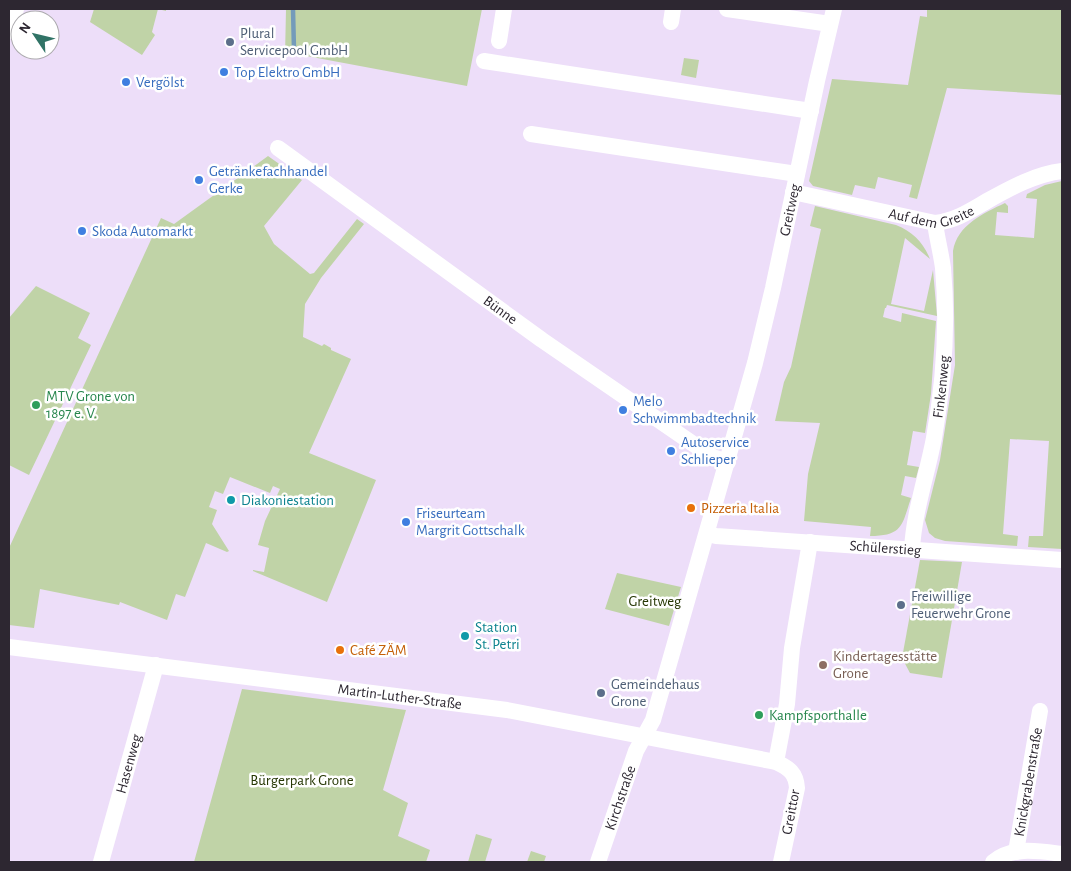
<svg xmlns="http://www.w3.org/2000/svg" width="1071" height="871" viewBox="0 0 1071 871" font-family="'Alegreya Sans',sans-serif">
<rect width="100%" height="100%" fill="#eddef9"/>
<g fill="#c0d3a7">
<polygon points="94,9 166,9 166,11 158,9 152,32 155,35 142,55 90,22"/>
<polygon points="286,9 482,9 467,86 301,55 285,56"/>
<polygon points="927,9 1062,9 1062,95 947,88 917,199 909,197 912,185 878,177 875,189 855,185 852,195 813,186 809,181 832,79 908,85 920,16 927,17"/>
<polygon points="684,58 699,60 696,78 681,75"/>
<polygon points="268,156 302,180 264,226 274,244 310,274 314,273 357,219 364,224 321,278 305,304 303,337 322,346 324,344 331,348 331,350 351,359 309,453 376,480 327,602 253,571 253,570 264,572 269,548 258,545 265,521 280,489 273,486 270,493 230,477 223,494 215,491 209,507 217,510 212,524 229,551 227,552 206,543 185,597 176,594 167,620 120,602 119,605 40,589 34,628 9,625 9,548 161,218 174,224"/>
<path d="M1062 181V549L1028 547 1029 536H1043L1049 441 1010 439 1003 534 1018 536 1017 546 945 541 935 538 929 533 925 520 940 460 955 365 953 251C957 225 984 213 1005 203L1008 206V213L997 212 995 235 1034 238 1037 199 1026 198 1027 194 1045 185Z"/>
<path d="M815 206 896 225C913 232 923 242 930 259L905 238 891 304 924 311 933 270 937 316 887 305 886 308H885L883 317 901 322 902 313 936 321 931 394 925 433 913 431 907 465 919 467 916 478 905 476 901 495 911 498C902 525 903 536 870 536L871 527 804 521 808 474 820 423 775 421 784 382 791 367 821 229 810 226Z"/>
<polygon points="36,286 90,313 78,338 91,345 29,475 9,465 9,318"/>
<polygon points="920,560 962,562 942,678 910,673 902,658"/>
<polygon points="617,573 681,587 669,626 605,609"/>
<polygon points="242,689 406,710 383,790 408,803 398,836 430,850 426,862 194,862"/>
<polygon points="476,834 492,839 485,862 468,862"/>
<polygon points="531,851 546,856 544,862 527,862"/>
</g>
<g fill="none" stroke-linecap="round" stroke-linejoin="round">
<polyline stroke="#739bba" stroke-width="4.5" points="293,9 294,50"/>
<g stroke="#fff" stroke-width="16">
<polyline points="727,9 830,24"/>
<polyline points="671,22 673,9"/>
<polyline points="9,31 16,9"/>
<polyline points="499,41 504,9"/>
<polyline points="484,61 811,111"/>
<polyline points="531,134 797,174"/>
<path id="s1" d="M278 148 542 340 705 452 713 457 728 462"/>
<path id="s2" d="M793 192 935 223C955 221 970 211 987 201 1010 188 1036 174 1062 171"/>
<path id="s3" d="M707 534 716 536 1062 560"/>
<path id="s4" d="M912 549C914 512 927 475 934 438 944 382 948 324 943 268 941 253 937 238 935 223"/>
<path id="s5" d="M9 647 507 710 776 762C789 768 796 773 797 788L781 862"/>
<polyline points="776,762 787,704 792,648 810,542"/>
<path id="s6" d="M1016 852 1040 711"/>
<path id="s7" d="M101 862 156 665"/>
<path id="s8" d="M598 862 636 751 653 720 755 363 773 288 817 81 834 9"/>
<path d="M993 862C1012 846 1039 851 1062 854"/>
</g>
</g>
<g fill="#5c6f8a" stroke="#fff" stroke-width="2">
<circle cx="230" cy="42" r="5"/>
<circle cx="901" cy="605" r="5"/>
<circle cx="601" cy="693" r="5"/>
</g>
<g fill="#3f7fe0" stroke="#fff" stroke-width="2">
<circle cx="224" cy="72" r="5"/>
<circle cx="126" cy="82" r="5"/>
<circle cx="199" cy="180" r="5"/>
<circle cx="82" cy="231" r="5"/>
<circle cx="623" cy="410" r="5"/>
<circle cx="671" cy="451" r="5"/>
<circle cx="406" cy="522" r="5"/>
</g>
<g fill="#2e9e5b" stroke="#fff" stroke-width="2">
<circle cx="36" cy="405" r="5"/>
<circle cx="759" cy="715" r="5"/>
</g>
<g fill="#0f9aa8" stroke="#fff" stroke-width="2">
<circle cx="231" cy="500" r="5"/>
<circle cx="465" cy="636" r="5"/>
</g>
<g fill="#e8710a" stroke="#fff" stroke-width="2">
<circle cx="691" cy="508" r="5"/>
<circle cx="340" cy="650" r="5"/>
</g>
<circle fill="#8d6e63" stroke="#fff" stroke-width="2" cx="823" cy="665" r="5"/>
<g text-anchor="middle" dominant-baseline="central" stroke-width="5" stroke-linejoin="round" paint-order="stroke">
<g font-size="15" fill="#4e5e75" stroke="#fff" text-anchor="start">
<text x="240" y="33">Plural<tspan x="240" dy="17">Servicepool GmbH</tspan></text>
<text x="911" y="596">Freiwillige<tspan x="911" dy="17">Feuerwehr Grone</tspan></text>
<text x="611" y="684">Gemeindehaus<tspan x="611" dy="17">Grone</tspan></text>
</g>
<g font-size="15" fill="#366cbe" stroke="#fff" text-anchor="start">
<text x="234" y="72">Top Elektro GmbH</text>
<text x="136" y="82">Vergölst</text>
<text x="209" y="171">Getränkefachhandel<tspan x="209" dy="17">Gerke</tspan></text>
<text x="92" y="231">Skoda Automarkt</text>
<text x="633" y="401">Melo<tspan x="633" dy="17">Schwimmbadtechnik</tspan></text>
<text x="681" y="442">Autoservice<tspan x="681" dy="17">Schlieper</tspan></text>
<text x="416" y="513">Friseurteam<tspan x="416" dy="17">Margrit Gottschalk</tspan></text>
</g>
<g font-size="15" fill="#2d2731" stroke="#fff">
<text stroke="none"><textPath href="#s2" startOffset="142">Auf dem Greite</textPath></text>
<text stroke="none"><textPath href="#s8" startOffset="681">Greitweg</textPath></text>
<text stroke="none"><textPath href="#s1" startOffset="275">Bünne</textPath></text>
<text stroke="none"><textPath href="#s4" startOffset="165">Finkenweg</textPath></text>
<text stroke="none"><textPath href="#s3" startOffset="179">Schülerstieg</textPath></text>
<text stroke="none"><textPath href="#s5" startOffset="394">Martin-Luther-Straße</textPath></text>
<text stroke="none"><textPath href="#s7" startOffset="102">Hasenweg</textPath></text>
<text stroke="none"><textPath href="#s6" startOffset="71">Knickgrabenstraße</textPath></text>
<text stroke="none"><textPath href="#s8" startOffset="68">Kirchstraße</textPath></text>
<text transform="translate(791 812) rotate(-79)">Greittor</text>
</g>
<g font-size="15" fill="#27864d" stroke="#fff" text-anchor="start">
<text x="46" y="396">MTV Grone von<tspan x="46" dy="17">1897 e. V.</tspan></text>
<text x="769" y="715">Kampfsporthalle</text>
</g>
<g font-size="15" fill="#0d838f" stroke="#fff" text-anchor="start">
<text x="241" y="500">Diakoniestation</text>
<text x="475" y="627">Station<tspan x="475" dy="17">St. Petri</tspan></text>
</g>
<g font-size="15" fill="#c56008" stroke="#fff" text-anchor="start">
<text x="701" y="508">Pizzeria Italia</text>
<text x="350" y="650">Café ZÄM</text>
</g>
<g font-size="15" fill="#263704" stroke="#fff">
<text x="655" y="601">Greitweg</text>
<text x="302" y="780">Bürgerpark Grone</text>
</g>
<g font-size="15" fill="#785e54" stroke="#fff" text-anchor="start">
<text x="833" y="656">Kindertagesstätte<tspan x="833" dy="17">Grone</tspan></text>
</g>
</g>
<rect width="1071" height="871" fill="none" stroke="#2d2731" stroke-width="20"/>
<g transform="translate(35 35) rotate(305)"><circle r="24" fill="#ffffff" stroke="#aba9ad"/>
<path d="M0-4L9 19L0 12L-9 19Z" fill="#307366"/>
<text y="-8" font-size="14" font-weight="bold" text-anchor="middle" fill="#2d2731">N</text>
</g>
</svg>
